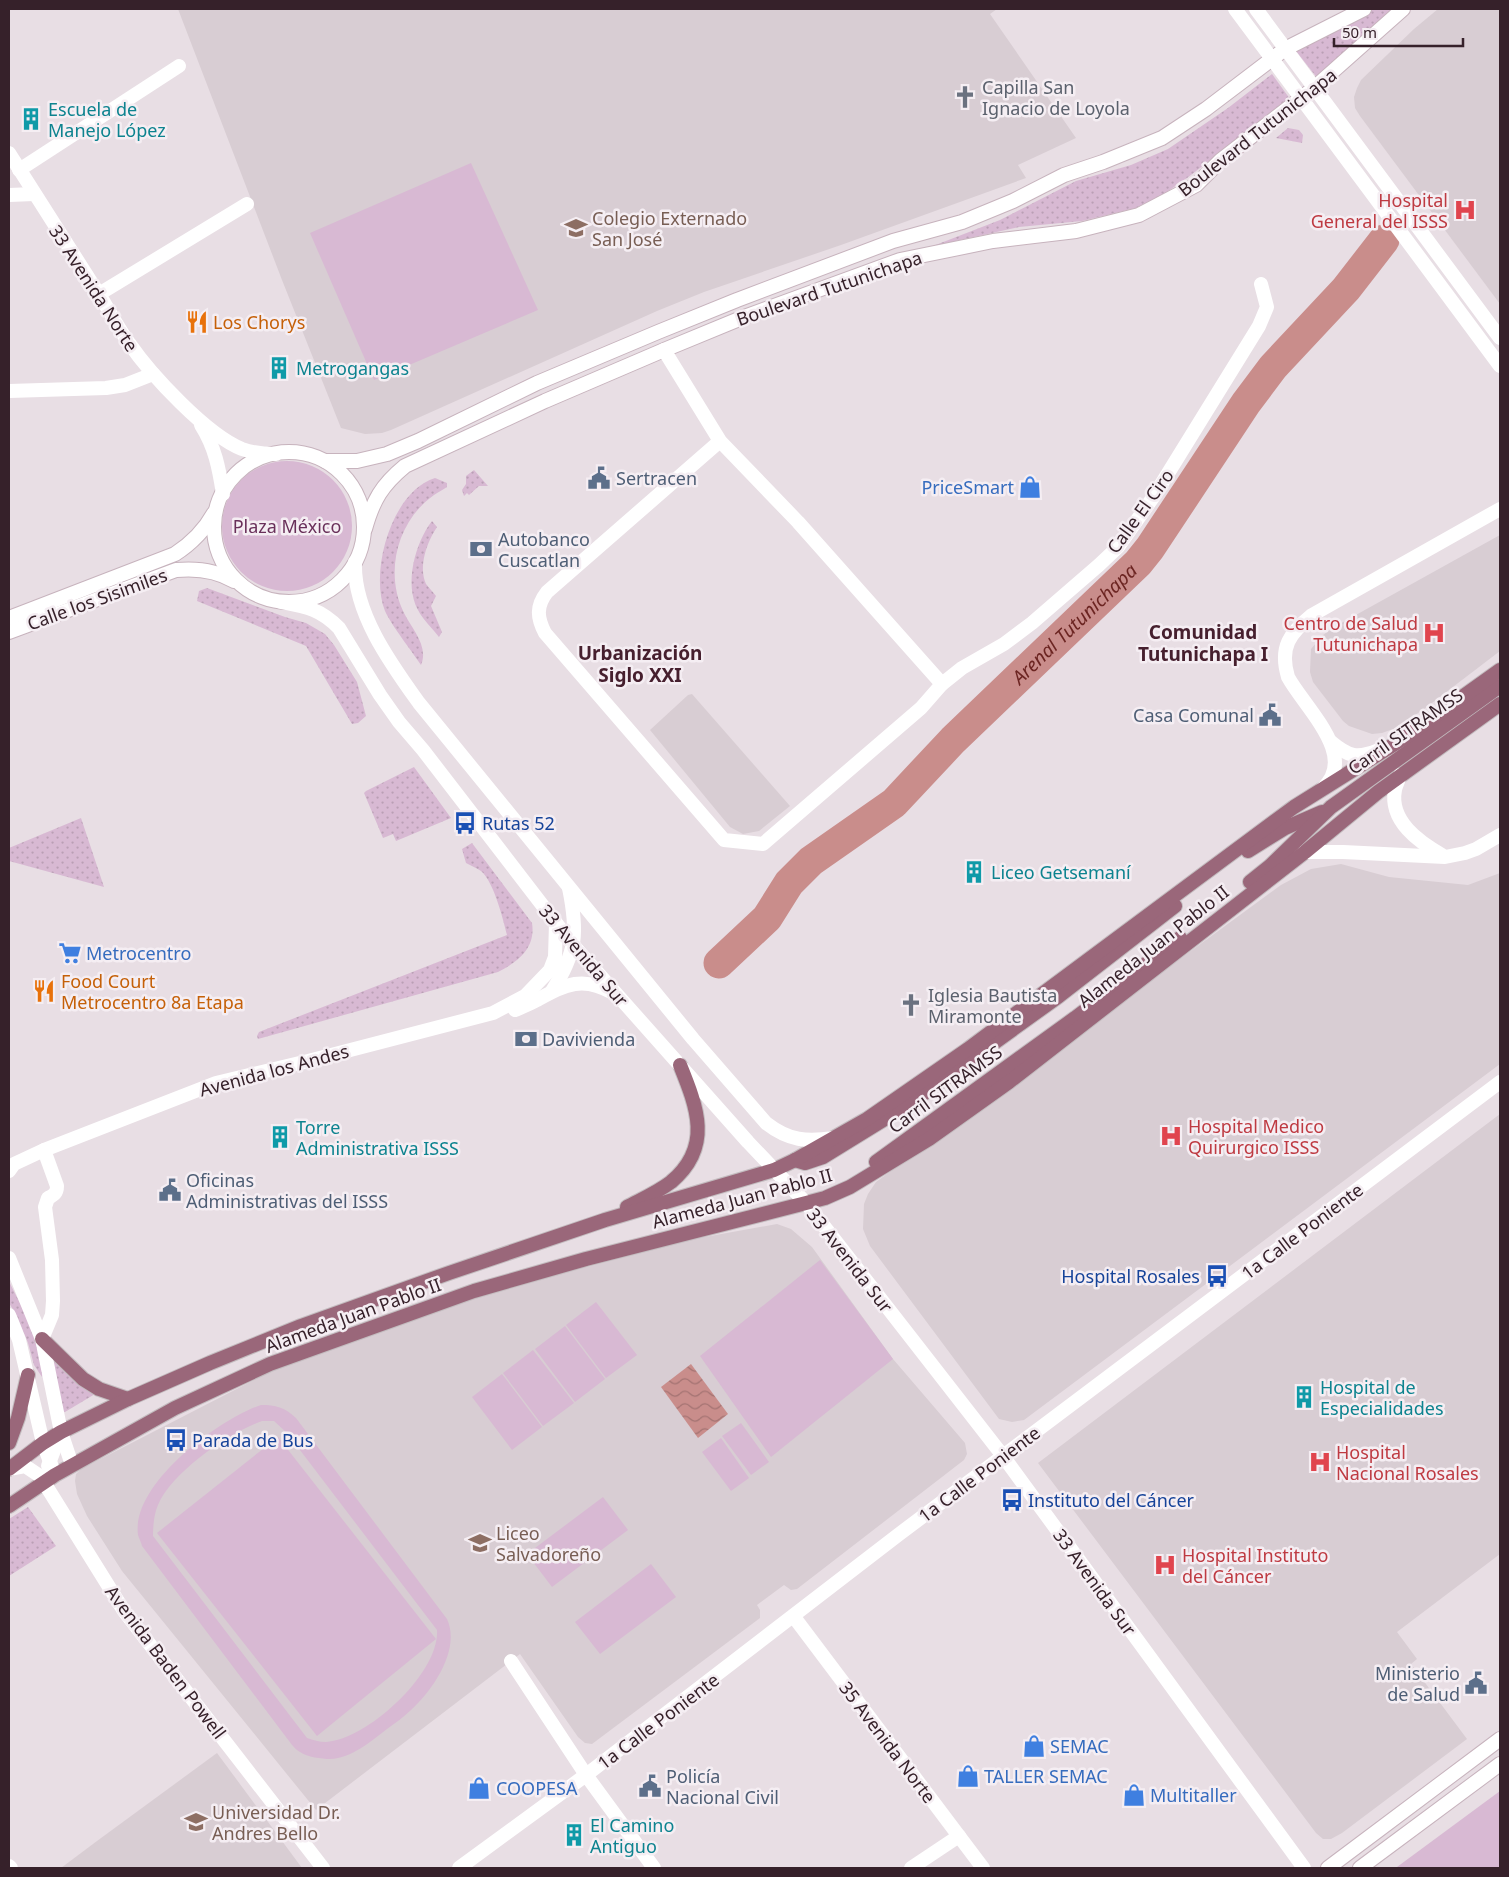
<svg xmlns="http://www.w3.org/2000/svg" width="1509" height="1877" viewBox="0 0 1509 1877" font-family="'Noto Sans',sans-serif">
<defs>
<pattern id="grass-dots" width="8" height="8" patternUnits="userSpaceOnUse" patternTransform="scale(1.25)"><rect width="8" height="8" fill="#d8b9d3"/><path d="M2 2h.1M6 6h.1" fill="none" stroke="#ba9fb5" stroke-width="1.8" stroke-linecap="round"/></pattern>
<pattern id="water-waves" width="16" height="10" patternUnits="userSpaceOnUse" patternTransform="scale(1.25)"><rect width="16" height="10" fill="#c98d8b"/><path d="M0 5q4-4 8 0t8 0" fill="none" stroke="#a47372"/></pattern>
</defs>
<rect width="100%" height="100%" fill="#e8dee4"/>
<g fill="#d8cdd3">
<polygon points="178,9 997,9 990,14 1076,138 1018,165 1026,178 841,245 704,292 657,311 391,430 382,433 365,434 341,428 282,280"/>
<polygon points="1438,9 1500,9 1500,304 1360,116 1355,108 1354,97 1357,88 1361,80 1414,29"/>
<polygon points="1500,535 1500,651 1424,709 1396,728 1382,733 1372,734 1349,726 1343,721 1313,682 1310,672 1311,649 1323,635 1336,626"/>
<polygon points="692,694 790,806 759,831 743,834 730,827 650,730 688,695"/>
<polygon points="1341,864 1389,877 1468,885 1500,873 1500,1064 1024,1420 1012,1422 999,1419 870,1246 863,1229 864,1204 868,1194 876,1182 1281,885 1311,869"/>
<polygon points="1500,1114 1500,1554 1397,1632 1417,1659 1411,1664 1467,1739 1342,1833 1331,1839 1323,1839 1316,1833 1038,1463"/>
<polygon points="777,1224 791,1229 812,1247 893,1359 965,1443 967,1454 964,1460 797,1589 791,1590 784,1585 757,1605 760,1610 760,1618 592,1744 585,1743 578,1737 520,1654 316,1810 122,1571 87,1516 77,1494 75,1481 76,1474 81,1469 283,1365 450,1306 557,1275 694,1239"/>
<polygon points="217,1753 302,1868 61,1868 97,1841"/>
</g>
<g fill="url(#grass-dots)">
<polygon points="1373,9 1397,9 1318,79 1296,51"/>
<polygon points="1272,74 1290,99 1187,178 1164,194 1136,208 1082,221 1019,227 933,246 1000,220 1076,181 1131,165 1168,149 1228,108"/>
<polygon points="1288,128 1299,130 1303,135 1302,143 1276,138"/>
<polygon points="474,470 488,486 479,486 469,495 467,493 464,496 462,490 466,484 466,476"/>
<path d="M435 478 447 483V487C443 490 438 492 434 495 397 521 384 573 404 613 412 629 429 646 421 665 411 650 392 626 385 611 369 571 392 491 435 478Z"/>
<path d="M432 521 437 527C427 542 418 566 426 584 429 588 433 592 436 596L431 606 442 632 439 637C433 629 423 620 418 610 404 584 415 543 432 521Z"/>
<polygon points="207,588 285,617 306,623 325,634 334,645 357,682 366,716 358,723 352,724 306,646 197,601 199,591"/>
<polygon points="414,767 451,818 396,841 393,834 383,838 364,793 366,791"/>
<polygon points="81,818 104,887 9,861 9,848"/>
<path d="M472 843 532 923C536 948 518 962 498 972L258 1039 257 1036 259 1032 507 935C503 919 494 882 481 871 477 868 471 866 466 863L462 849Z"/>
<path d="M9 1281C20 1306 49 1349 42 1377L34 1365 28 1343 17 1316 9 1303Z"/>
<polygon points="51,1348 95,1394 65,1412 61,1412"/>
<polygon points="28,1507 56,1546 9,1576 9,1519"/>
</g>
<g fill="#d8b9d3" fill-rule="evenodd">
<polygon points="471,163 538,310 374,380 310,233"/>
<circle cx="287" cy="526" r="65"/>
<polygon points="820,1260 893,1359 771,1457 700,1356"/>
<polygon points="596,1302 637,1355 606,1378 566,1325"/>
<polygon points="565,1326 605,1379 575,1402 535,1349"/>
<polygon points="533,1350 574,1403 543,1426 503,1373"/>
<polygon points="502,1374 542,1427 512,1450 472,1397"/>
<path d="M261 1405C276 1405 284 1407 296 1418L447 1619C461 1649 433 1690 411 1710 404 1717 395 1723 387 1729 370 1742 352 1758 330 1759 322 1759 307 1757 300 1752 296 1750 292 1745 289 1741L142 1546C141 1542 139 1538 138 1535 131 1484 219 1419 261 1405ZM262 1421H274L287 1433 437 1630C440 1673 367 1740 326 1742 319 1742 313 1740 307 1738L153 1536C153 1526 154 1514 158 1505 172 1472 229 1433 262 1421Z"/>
<polygon points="741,1423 769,1462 751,1475 722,1436"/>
<polygon points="278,1437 436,1639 317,1736 157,1533"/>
<polygon points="721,1438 749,1478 731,1491 702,1452"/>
<polygon points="603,1497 628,1530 552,1587 527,1554"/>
<polygon points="651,1564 676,1597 600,1654 575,1622"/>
<polygon points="1500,1791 1500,1868 1397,1868 1397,1867"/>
</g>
<polygon fill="url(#water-waves)" points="691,1364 728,1414 698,1438 661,1387"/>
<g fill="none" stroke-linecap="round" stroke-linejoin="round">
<path stroke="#c98d8b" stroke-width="31" id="s1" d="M719 963 767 918 789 883 811 861 894 803 953 740 1138 563 1150 548 1246 403 1273 367 1346 289 1384 240"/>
<defs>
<g id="secondary">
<circle cx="289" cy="527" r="75"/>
<polyline points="325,461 357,461 387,454 418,441 537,383 658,332 737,300 893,241 962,222 1013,201 1064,175 1103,162 1162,138 1206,109 1285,49 1364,9"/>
<path d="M365 529C373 500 382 485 405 466L545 401 664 350 744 317 900 260 993 241 1076 231 1139 215 1196 185 1221 160 1314 88 1403 9"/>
<path d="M9 618 175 554C192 543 204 531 214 513"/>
<path d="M9 632 176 570C197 568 216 570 234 581"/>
<polyline points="1328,1868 1500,1739"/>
<polyline points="1360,1868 1500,1764"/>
</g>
<g id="primary">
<polyline points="1248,851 1285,828 1322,812"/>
<polyline points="1250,882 1270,866 1331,807 1500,686"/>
<polyline points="795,1160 805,1163 823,1157 909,1104 1059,996 1175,906"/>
<polyline points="876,1162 1075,1018 1180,938"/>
<path d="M627 1207C642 1199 658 1192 671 1182 713 1147 697 1107 680 1065"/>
<polyline points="42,1339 83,1379 99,1389 128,1399"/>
<polyline points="9,1443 18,1418 28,1375"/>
<polyline points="9,1469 43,1443 61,1432 128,1399 210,1363 301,1326 449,1273 605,1220 774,1170 795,1160 867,1119 968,1049 1294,807 1409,735 1500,670"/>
<polyline points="9,1506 55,1475 175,1408 270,1364 474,1291 586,1259 806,1203 825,1198 850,1187 929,1139 1009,1082 1305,852 1378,792 1500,704"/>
</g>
</defs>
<use href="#secondary" stroke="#c7b3bd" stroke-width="16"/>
<use href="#primary" stroke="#c3bcbf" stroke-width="16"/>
<g stroke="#fff" stroke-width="14">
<polyline points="19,170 179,66"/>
<polyline points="9,195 34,194"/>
<polyline points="99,294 247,204"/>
<path d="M664 350 720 441 798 522 942 684 921 708 763 844 724 840 545 633C537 618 536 606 547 592L720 441"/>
<polyline points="9,391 106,388 125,385 153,374"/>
<polyline points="942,684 962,668 1004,644 1032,623 1099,565 1118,547 1154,496 1259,326 1267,307 1261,284"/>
<path d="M1331 742C1349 757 1357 759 1379 750"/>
<path d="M1322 789C1360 757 1304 707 1288 677 1279 647 1290 633 1312 615L1500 509"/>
<path d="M42 1339 52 1315 53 1301 52 1260 45 1207 48 1198C54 1195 57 1193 57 1186L44 1150"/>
<polyline points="48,1466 61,1432"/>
<polyline points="9,1469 25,1466 40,1476 124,1611 323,1868"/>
<polyline points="794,1617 983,1868"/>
<polyline points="511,1661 586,1775 654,1868"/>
<polyline points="9,1866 11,1868"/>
<polyline points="911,1868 959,1836"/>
</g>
<g stroke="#fff" stroke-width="14">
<polyline points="1235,9 1500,366"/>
<polyline points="1256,9 1500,338"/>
<path d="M9 153C37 197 65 241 93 285 106 304 116 325 129 343 151 375 207 435 242 449 253 453 264 454 276 454"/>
<path d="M201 425C215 447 219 468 223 494"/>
<path d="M355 562C353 612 391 664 419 703L693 1039 766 1123C789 1141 807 1142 834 1138"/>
<path d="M281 602C307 607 320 609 339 628L380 695 399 722 423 750 573 945 748 1142 806 1203 1003 1456 1304 1868"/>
<path d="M1400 775C1399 780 1396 785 1395 790 1389 821 1419 842 1442 855"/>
<polyline points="1305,852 1343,852 1445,857 1465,853 1476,849 1500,835"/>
<path d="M552 991C577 952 578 932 569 888"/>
<path d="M515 1010C522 1007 530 1004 537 1000 565 985 582 975 613 993"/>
<polyline points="9,1171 14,1164 44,1150 216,1083 308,1061 493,1013 525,996 550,970 555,957 556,923"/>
<polyline points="9,1258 42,1339 61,1432 72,1465"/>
<polyline points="9,1315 19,1340 43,1443 55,1475"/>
<polyline points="459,1868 586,1775 898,1535 1500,1082"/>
</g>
<use href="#secondary" stroke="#fff" stroke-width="14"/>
<use href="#primary" stroke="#9a677a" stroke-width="14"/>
</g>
<defs>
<symbol id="church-bare" viewBox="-9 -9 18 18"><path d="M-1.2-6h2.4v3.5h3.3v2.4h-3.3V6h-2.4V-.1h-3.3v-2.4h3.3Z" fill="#6b7280" stroke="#f5eef3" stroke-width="2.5" paint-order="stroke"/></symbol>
<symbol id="building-bare" viewBox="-9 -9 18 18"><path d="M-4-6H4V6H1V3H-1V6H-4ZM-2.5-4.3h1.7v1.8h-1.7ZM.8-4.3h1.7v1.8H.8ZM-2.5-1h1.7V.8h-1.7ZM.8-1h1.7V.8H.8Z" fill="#0f9aa8" stroke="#f5eef3" stroke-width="2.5" paint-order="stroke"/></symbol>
<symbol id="hospital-bare" viewBox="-9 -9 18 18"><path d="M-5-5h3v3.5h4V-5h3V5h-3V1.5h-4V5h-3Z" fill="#e0444e" stroke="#f5eef3" stroke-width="2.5" paint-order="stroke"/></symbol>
<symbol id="school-bare" viewBox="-9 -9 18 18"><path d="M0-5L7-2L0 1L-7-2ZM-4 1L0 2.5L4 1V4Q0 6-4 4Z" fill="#8d6e63" stroke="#f5eef3" stroke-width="2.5" paint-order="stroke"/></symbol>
<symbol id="restaurant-bare" viewBox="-9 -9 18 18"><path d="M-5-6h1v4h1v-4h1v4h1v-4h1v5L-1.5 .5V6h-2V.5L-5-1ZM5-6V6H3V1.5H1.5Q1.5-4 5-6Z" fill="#e8710a" stroke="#f5eef3" stroke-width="2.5" paint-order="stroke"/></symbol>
<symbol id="civic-bare" viewBox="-9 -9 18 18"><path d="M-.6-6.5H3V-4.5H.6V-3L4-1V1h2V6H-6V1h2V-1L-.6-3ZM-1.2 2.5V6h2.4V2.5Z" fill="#5c6f8a" stroke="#f5eef3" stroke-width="2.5" paint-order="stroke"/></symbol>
<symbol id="shop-bare" viewBox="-9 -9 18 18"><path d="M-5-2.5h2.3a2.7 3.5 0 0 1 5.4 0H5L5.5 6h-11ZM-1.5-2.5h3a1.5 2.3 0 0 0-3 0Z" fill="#3f7fe0" stroke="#f5eef3" stroke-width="2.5" paint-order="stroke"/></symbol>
<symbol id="bank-bare" viewBox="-9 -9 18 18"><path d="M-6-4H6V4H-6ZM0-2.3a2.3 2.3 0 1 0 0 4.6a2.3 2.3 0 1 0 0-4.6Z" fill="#5c6f8a" stroke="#f5eef3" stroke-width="2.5" paint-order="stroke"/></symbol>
<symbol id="bus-bare" viewBox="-9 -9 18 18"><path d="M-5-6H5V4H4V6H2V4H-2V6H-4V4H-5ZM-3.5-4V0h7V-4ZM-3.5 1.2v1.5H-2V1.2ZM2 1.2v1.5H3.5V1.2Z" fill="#1a4fb4" stroke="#f5eef3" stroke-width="2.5" paint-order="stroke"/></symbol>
<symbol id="supermarket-bare" viewBox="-9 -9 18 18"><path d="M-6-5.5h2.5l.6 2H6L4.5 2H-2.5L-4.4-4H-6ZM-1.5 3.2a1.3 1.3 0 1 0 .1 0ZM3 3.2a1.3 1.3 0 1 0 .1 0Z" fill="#3f7fe0" stroke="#f5eef3" stroke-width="2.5" paint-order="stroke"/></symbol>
<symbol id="university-bare" viewBox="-9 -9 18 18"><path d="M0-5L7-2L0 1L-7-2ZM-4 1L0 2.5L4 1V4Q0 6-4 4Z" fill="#8d6e63" stroke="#f5eef3" stroke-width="2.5" paint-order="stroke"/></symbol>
</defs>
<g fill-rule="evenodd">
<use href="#church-bare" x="949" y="81" width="32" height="32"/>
<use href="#building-bare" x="15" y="103" width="32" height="32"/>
<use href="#hospital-bare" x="1449" y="194" width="32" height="32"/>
<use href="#school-bare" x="560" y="212" width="32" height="32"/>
<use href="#restaurant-bare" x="181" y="306" width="32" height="32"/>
<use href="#building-bare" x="263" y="352" width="32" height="32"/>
<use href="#civic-bare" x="583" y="462" width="32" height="32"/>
<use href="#shop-bare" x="1014" y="471" width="32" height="32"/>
<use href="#bank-bare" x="465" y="533" width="32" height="32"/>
<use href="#hospital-bare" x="1418" y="617" width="32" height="32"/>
<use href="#civic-bare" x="1254" y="699" width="32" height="32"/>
<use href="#bus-bare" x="449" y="807" width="32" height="32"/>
<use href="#building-bare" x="958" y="856" width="32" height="32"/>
<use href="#supermarket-bare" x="54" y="937" width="32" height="32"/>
<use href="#restaurant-bare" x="28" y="975" width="32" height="32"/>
<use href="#church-bare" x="895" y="989" width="32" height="32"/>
<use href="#bank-bare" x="510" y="1023" width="32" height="32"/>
<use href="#hospital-bare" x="1155" y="1120" width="32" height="32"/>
<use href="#building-bare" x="264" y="1121" width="32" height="32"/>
<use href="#civic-bare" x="154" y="1174" width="32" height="32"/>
<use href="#bus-bare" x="1201" y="1260" width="32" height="32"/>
<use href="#building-bare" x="1288" y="1381" width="32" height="32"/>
<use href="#bus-bare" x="160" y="1424" width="32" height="32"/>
<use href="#hospital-bare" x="1304" y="1446" width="32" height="32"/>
<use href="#bus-bare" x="996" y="1484" width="32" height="32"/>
<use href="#school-bare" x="464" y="1527" width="32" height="32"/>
<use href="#hospital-bare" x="1149" y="1549" width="32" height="32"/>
<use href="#civic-bare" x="1460" y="1667" width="32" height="32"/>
<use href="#shop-bare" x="1018" y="1730" width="32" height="32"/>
<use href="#shop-bare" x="952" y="1760" width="32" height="32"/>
<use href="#civic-bare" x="634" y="1770" width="32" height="32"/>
<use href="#shop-bare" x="463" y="1772" width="32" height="32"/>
<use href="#shop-bare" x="1118" y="1779" width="32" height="32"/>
<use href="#university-bare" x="180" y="1806" width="32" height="32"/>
<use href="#building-bare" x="558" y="1819" width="32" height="32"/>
</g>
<g text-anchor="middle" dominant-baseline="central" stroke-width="5" stroke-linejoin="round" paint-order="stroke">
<g font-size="18" fill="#5b616d" stroke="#f5eef3" text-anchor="start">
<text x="982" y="87">Capilla San<tspan x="982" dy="21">Ignacio de Loyola</tspan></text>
<text x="928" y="995">Iglesia Bautista<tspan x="928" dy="21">Miramonte</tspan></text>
</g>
<g font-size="18" fill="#0d838f" stroke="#f5eef3" text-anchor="start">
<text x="48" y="109">Escuela de<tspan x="48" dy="21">Manejo López</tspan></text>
<text x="296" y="368">Metrogangas</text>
<text x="991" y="872">Liceo Getsemaní</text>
<text x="296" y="1127">Torre<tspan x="296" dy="21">Administrativa ISSS</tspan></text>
<text x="1320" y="1387">Hospital de<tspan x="1320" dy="21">Especialidades</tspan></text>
<text x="590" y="1825">El Camino<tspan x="590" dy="21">Antiguo</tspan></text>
</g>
<g font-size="18" fill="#36212a" stroke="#f5eef3">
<text transform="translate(1257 132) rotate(-38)">Boulevard Tutunichapa</text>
<text transform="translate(94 288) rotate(57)">33 Avenida Norte</text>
<text transform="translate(829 288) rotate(-19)">Boulevard Tutunichapa</text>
<text transform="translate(1140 511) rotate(-54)">Calle El Ciro</text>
<text transform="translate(97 599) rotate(-20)">Calle los Sisimiles</text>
<text transform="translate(1405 731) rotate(-35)">Carril SITRAMSS</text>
<text transform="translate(1153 946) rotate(-38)">Alameda Juan Pablo II</text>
<text transform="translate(584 955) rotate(50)">33 Avenida Sur</text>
<text transform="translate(274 1070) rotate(-15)">Avenida los Andes</text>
<text transform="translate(945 1089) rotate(-36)">Carril SITRAMSS</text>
<text transform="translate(742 1198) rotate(-15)">Alameda Juan Pablo II</text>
<text transform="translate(1302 1231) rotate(-37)">1a Calle Poniente</text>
<text transform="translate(850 1260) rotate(52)">33 Avenida Sur</text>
<text transform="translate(353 1315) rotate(-20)">Alameda Juan Pablo II</text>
<text transform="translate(979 1474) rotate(-37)">1a Calle Poniente</text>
<text transform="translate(1095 1582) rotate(54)">33 Avenida Sur</text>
<text transform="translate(166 1662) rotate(53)">Avenida Baden Powell</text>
<text transform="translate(658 1721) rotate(-37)">1a Calle Poniente</text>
<text transform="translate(888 1742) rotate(53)">35 Avenida Norte</text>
</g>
<g font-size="18" fill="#be3a42" stroke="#f5eef3" text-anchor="start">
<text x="1448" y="200" text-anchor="end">Hospital<tspan x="1448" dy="21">General del ISSS</tspan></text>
<text x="1418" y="623" text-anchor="end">Centro de Salud<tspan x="1418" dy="21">Tutunichapa</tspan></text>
<text x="1188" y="1126">Hospital Medico<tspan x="1188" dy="21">Quirurgico ISSS</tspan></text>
<text x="1336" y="1452">Hospital<tspan x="1336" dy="21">Nacional Rosales</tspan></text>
<text x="1182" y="1555">Hospital Instituto<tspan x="1182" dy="21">del Cáncer</tspan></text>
</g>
<g font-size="18" fill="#785e54" stroke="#f5eef3" text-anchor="start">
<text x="592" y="218">Colegio Externado<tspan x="592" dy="21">San José</tspan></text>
<text x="496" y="1533">Liceo<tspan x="496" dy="21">Salvadoreño</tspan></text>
<text x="212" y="1812">Universidad Dr.<tspan x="212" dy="21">Andres Bello</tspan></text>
</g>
<g font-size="18" fill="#c56008" stroke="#f5eef3" text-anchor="start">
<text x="213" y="322">Los Chorys</text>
<text x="61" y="981">Food Court<tspan x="61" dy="21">Metrocentro 8a Etapa</tspan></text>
</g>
<g font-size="18" fill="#4e5e75" stroke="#f5eef3" text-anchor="start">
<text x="616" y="478">Sertracen</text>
<text x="498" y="539">Autobanco<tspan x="498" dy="21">Cuscatlan</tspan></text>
<text x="1254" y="715" text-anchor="end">Casa Comunal</text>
<text x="542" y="1039">Davivienda</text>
<text x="186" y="1180">Oficinas<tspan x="186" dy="21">Administrativas del ISSS</tspan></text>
<text x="1460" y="1673" text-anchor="end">Ministerio<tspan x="1460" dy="21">de Salud</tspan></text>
<text x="666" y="1776">Policía<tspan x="666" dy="21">Nacional Civil</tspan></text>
</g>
<g font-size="18" fill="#366cbe" stroke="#f5eef3" text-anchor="start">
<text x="1014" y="487" text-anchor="end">PriceSmart</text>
<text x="86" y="953">Metrocentro</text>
<text x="1050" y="1746">SEMAC</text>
<text x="984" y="1776">TALLER SEMAC</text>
<text x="496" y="1788">COOPESA</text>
<text x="1150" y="1795">Multitaller</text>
</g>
<g font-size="18" fill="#69305a" stroke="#f5eef3">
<text x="287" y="526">Plaza México</text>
</g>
<g font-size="18" fill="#164399" stroke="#f5eef3" text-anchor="start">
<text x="482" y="823">Rutas 52</text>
<text x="1200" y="1276" text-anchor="end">Hospital Rosales</text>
<text x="192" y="1440">Parada de Bus</text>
<text x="1028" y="1500">Instituto del Cáncer</text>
</g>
<g font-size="19" font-style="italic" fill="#6c2522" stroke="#f5eef3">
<text stroke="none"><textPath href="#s1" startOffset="494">Arenal Tutunichapa</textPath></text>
</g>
<g font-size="19" font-weight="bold" fill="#461f2e" stroke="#f5eef3">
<text x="1203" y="632">Comunidad<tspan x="1203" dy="22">Tutunichapa I</tspan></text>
<text x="640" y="653">Urbanización<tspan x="640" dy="22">Siglo XXI</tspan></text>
</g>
</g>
<rect width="1509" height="1877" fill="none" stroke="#36212a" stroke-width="20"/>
<path d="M1334 38v8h129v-8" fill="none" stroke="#36212a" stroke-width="2.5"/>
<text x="1342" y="38" font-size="15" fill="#36212a" stroke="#f5eef3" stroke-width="4" paint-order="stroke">50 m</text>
</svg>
